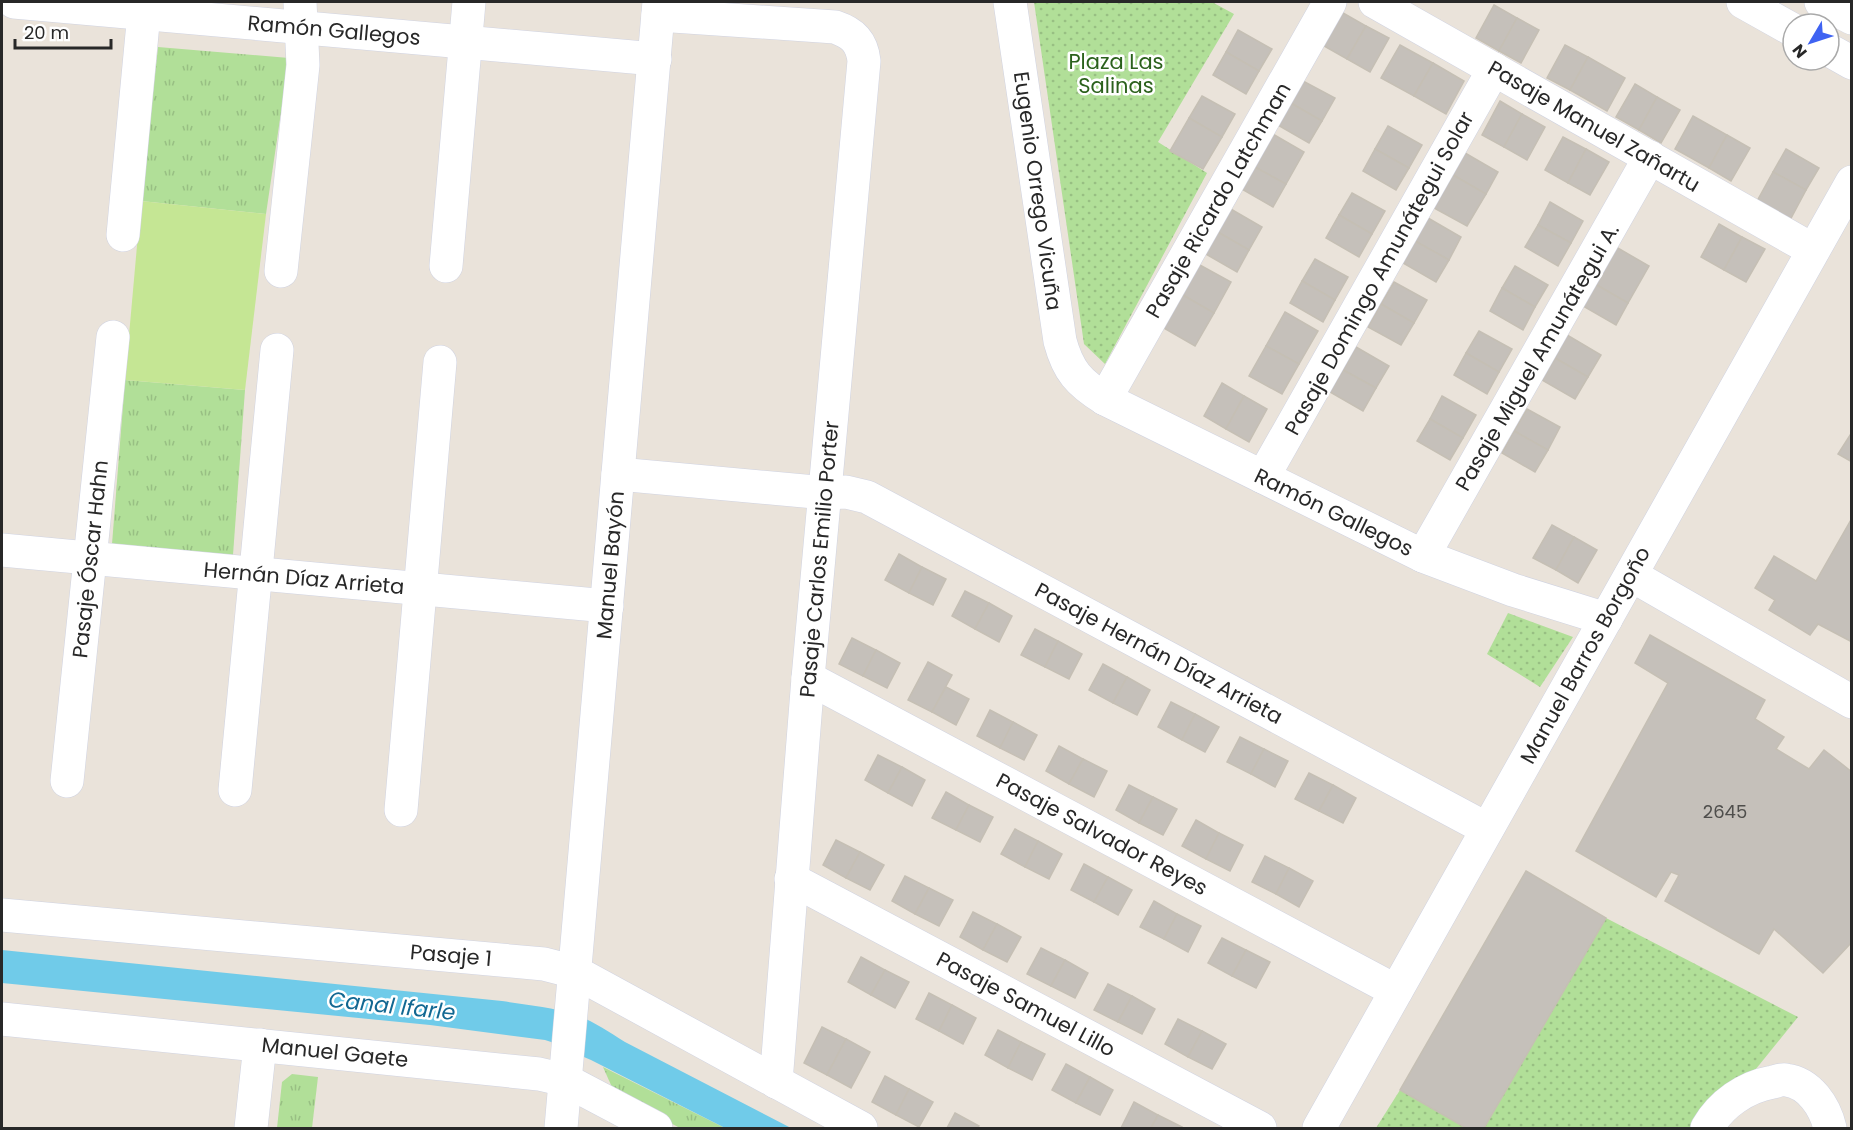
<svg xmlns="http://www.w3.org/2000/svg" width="1853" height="1130" viewBox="0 0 1853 1130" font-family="Poppins,sans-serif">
<defs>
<pattern id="grass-tufts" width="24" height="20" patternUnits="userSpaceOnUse" patternTransform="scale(1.5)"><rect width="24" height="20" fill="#b1df98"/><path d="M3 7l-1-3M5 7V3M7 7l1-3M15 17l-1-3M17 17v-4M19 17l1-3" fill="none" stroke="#98bf83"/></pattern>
<pattern id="park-dots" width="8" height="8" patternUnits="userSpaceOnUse" patternTransform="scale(1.5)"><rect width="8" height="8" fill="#b1df98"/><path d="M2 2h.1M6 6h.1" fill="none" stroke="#98bf83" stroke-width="1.8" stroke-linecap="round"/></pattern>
</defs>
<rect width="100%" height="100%" fill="#eae3da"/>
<g fill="url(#grass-tufts)">
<polygon points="158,47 289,58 266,214 141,201"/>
<polygon points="125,380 245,390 233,555 112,544"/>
<polygon points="603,1067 725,1128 680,1128 615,1094"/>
<polygon points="292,1074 318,1077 312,1128 277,1128 282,1082"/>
</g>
<g fill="url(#park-dots)">
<polygon points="1034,2 1212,2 1234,14 1158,142 1207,173 1105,364 1084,344"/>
<polygon points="1508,613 1573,637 1540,687 1487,654"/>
<polygon points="1606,918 1798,1017 1708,1128 1484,1128"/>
<polygon points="1400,1090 1466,1128 1376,1128"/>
</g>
<polygon fill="#c5e694" points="141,201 266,214 245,390 125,380"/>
<path fill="#70cbe9" d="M2 950 502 1001C527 1005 552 1007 576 1015 593 1021 609 1032 625 1042L791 1128H725L591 1060C575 1054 562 1045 545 1040L430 1025 2 983Z"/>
<g fill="#c5c0ba" stroke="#c5bfb4" stroke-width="1.5">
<polygon points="1494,5 1517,18 1499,51 1476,38"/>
<polygon points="1336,9 1366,26 1347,59 1317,42"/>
<polygon points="1517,18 1539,30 1521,63 1499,51"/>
<polygon points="1366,26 1389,38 1370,72 1347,59"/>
<polygon points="1238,30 1272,49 1259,71 1226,52"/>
<polygon points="1400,45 1433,63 1414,96 1381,78"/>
<polygon points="1565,45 1588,57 1570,90 1547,78"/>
<polygon points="1226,52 1259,71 1246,94 1213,75"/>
<polygon points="1588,57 1625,78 1607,111 1570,90"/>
<polygon points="1433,63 1464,81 1446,114 1414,96"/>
<polygon points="1301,80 1335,98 1322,121 1289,102"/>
<polygon points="1635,84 1657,97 1639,130 1616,117"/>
<polygon points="1202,96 1235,114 1222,137 1189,118"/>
<polygon points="1657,97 1680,110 1661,143 1639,130"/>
<polygon points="1500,101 1522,114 1504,147 1482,135"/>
<polygon points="1289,102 1322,121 1309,143 1276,124"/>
<polygon points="1522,114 1545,127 1527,160 1504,147"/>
<polygon points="1693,116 1727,135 1709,168 1675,149"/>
<polygon points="1189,118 1222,137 1203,169 1170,151"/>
<polygon points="1388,126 1422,145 1409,168 1375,149"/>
<polygon points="1271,133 1304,152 1286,184 1253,166"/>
<polygon points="1727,135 1750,148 1731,181 1709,168"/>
<polygon points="1563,137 1586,149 1568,183 1545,170"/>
<polygon points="1375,149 1409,168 1396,190 1363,171"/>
<polygon points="1586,149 1609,162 1590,195 1568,183"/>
<polygon points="1786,149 1819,168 1806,190 1773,172"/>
<polygon points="1465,153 1498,172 1486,194 1453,175"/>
<polygon points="1253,166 1286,184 1273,207 1240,188"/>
<polygon points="1773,172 1806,190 1789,222 1756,203"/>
<polygon points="1453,175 1486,194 1467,226 1434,208"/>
<polygon points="1352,193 1385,211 1372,234 1339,215"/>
<polygon points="1550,202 1583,221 1571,243 1538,225"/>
<polygon points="1229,208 1262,227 1249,250 1216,231"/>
<polygon points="1339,215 1372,234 1359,257 1326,238"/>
<polygon points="1428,218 1461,237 1449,260 1415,241"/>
<polygon points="1719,224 1742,237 1724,270 1701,257"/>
<polygon points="1538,225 1571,243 1558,266 1525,247"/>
<polygon points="1216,231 1249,250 1237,272 1204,253"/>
<polygon points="1742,237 1765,249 1746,282 1724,270"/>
<polygon points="1415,241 1449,260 1436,282 1403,263"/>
<polygon points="1616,247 1649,266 1628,303 1595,284"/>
<polygon points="1315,259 1348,277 1335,300 1302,281"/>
<polygon points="1198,264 1231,282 1214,313 1181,294"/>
<polygon points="1515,266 1548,285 1535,307 1502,288"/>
<polygon points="1302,281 1335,300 1323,322 1290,303"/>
<polygon points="1394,282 1427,300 1414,323 1381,304"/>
<polygon points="1595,284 1628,303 1616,325 1583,306"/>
<polygon points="1502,288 1535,307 1523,330 1490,311"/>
<polygon points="1181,294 1214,313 1195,346 1162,327"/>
<polygon points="1381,304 1414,323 1401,345 1368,327"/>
<polygon points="1285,312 1318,331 1299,364 1266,346"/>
<polygon points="1479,331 1512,349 1499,372 1466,353"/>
<polygon points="1567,335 1601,355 1588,377 1555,358"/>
<polygon points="1266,346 1299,364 1282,394 1249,376"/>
<polygon points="1356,347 1389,366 1376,388 1343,370"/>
<polygon points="1466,353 1499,372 1487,394 1454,375"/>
<polygon points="1555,358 1588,377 1575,399 1542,380"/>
<polygon points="1343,370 1376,388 1363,411 1330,392"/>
<polygon points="1222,383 1244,396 1226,429 1204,416"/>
<polygon points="1244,396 1267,409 1249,442 1226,429"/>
<polygon points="1442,396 1476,415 1463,438 1430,419"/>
<polygon points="1527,409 1560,427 1548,450 1514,431"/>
<polygon points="1430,419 1463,438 1450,460 1417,441"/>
<polygon points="1514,431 1548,450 1535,472 1502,453"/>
<polygon points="1852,432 1852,462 1838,454"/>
<polygon points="1852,518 1852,642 1818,624 1810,635 1769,610 1775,600 1755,588 1774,556 1816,581"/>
<polygon points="1552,525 1574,537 1556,570 1533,558"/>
<polygon points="1574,537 1597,550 1578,583 1556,570"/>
<polygon points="899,554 922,567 909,593 885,580"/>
<polygon points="922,567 946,579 933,605 909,593"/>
<polygon points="965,591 989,603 975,629 952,616"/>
<polygon points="989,603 1012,616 999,642 975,629"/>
<polygon points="1035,629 1058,641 1045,667 1021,655"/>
<polygon points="1650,635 1765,700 1755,719 1784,737 1776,749 1809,769 1824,750 1852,772 1852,942 1823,973 1774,929 1759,954 1665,901 1679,875 1671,872 1656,897 1576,851 1668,683 1635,663"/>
<polygon points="852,638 876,650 863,676 839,664"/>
<polygon points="1058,641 1082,654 1069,679 1045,667"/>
<polygon points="876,650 900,663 887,688 863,676"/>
<polygon points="928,662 952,675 932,712 908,700"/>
<polygon points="1103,664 1127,677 1113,703 1089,690"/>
<polygon points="1127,677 1150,690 1137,715 1113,703"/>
<polygon points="946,687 969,699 956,725 932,712"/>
<polygon points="1171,702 1195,714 1182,740 1158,727"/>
<polygon points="990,710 1013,722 1000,748 977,736"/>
<polygon points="1195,714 1219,727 1205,752 1182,740"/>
<polygon points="1013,722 1037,735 1024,760 1000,748"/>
<polygon points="1240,737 1264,749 1251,774 1227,762"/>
<polygon points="1059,746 1083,759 1069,784 1046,771"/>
<polygon points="1264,749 1288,761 1275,787 1251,774"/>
<polygon points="878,755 902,767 888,793 865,780"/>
<polygon points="1083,759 1107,771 1094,797 1069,784"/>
<polygon points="902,767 925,780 912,806 888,793"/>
<polygon points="1309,773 1333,785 1319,811 1295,799"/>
<polygon points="1129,785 1153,797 1139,823 1116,810"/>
<polygon points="1333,785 1356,798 1343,823 1319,811"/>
<polygon points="946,792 969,805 956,830 932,818"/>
<polygon points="1153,797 1177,809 1163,835 1139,823"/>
<polygon points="969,805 993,817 980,842 956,830"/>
<polygon points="1196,820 1219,833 1206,859 1182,846"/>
<polygon points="1015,829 1038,841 1025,867 1001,854"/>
<polygon points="1219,833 1243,845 1230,871 1206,859"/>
<polygon points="836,840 860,852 846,878 823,865"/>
<polygon points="1038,841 1062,854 1049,879 1025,867"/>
<polygon points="860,852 884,865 870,890 846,878"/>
<polygon points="1265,856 1289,868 1276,894 1252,882"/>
<polygon points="1084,864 1108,877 1094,902 1071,890"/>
<polygon points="1289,868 1313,881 1299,907 1276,894"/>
<polygon points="1526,871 1606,918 1484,1128 1466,1128 1400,1090"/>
<polygon points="905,876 929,888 915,914 892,901"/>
<polygon points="1108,877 1132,890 1118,915 1094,902"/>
<polygon points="929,888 953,900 939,926 915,914"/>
<polygon points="1154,901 1177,914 1164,939 1140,927"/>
<polygon points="973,912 997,924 983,950 960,937"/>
<polygon points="1177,914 1201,926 1188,952 1164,939"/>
<polygon points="997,924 1021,937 1007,962 983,950"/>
<polygon points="1222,938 1246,950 1232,976 1208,963"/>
<polygon points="1041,948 1065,960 1051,986 1027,974"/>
<polygon points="1246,950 1270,962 1256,988 1232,976"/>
<polygon points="861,957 885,970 871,995 848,982"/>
<polygon points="1065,960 1088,973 1075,998 1051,986"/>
<polygon points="885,970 909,982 895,1008 871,995"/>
<polygon points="1108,984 1132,996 1118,1022 1094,1010"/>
<polygon points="929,993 952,1005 939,1031 916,1019"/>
<polygon points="1132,996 1155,1009 1142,1034 1118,1022"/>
<polygon points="952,1005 976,1018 963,1044 939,1031"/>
<polygon points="1178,1019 1202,1031 1188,1057 1165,1044"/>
<polygon points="822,1027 846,1039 827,1075 804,1063"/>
<polygon points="998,1030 1021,1042 1008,1068 985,1055"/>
<polygon points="1202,1031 1226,1044 1212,1069 1188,1057"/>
<polygon points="846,1039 870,1052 851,1088 827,1075"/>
<polygon points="1021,1042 1045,1054 1032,1080 1008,1068"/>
<polygon points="1066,1064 1090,1077 1076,1103 1052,1090"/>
<polygon points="885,1076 909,1089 896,1115 872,1102"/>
<polygon points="1090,1077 1113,1090 1100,1115 1076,1103"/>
<polygon points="909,1089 933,1102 919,1127 896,1115"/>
<polygon points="1134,1102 1158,1115 1151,1128 1121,1128"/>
<polygon points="955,1113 979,1126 977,1128 947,1128"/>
<polygon points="1158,1115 1182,1127 1181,1128 1151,1128"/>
</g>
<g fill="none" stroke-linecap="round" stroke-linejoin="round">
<defs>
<g id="minor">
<polyline points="14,2 655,59"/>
<path d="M1010 2 1060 341C1068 371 1079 383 1105 399L1423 556 1513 590 1606 619"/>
<polyline points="1375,2 1813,250"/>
<polyline points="1743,2 1793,30"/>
<polyline points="1821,2 1852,18"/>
<path d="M658 15 835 27C853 33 862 42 864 61L808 678 776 1082"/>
<polyline points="1829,50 1852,63"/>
<polyline points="123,235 145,2"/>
<polyline points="446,266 469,2"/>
<polyline points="281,271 303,65 300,2"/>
<polyline points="1105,399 1330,2"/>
<polyline points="618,474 826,493 846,492 867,497 1487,829"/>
<polyline points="1263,477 1494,69"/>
<polyline points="2,550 607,606"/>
<polyline points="1423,556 1650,157"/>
<polyline points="1631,575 1852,702"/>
<polyline points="808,678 1396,991"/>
<polyline points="67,781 113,337"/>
<polyline points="235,790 277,350"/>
<polyline points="401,810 440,362"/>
<polyline points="791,879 1260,1128"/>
<polyline points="2,915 544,964 575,972 861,1128"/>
<polyline points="2,1019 539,1074 565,1080 656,1128"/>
<polyline points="251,1128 260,1045"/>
<polyline points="561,1128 659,2"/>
<polyline points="1319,1128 1852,182"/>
<path d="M1707 1128C1721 1104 1745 1087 1773 1082 1777 1081 1782 1079 1786 1080 1810 1083 1825 1107 1830 1128"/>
</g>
</defs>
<use href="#minor" stroke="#d0d3e1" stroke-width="34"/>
<use href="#minor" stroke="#fff" stroke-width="33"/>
</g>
<g text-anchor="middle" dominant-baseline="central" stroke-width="5" stroke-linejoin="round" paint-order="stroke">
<g font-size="18" fill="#4f4e4c">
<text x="1725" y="811">2645</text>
</g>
<g font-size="21" fill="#282828" stroke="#fff">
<text transform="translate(334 30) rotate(5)">Ramón Gallegos</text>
<text transform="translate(1594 126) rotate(30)">Pasaje Manuel Zañartu</text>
<text transform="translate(1038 191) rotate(82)">Eugenio Orrego Vicuña</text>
<text transform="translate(1218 200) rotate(-60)">Pasaje Ricardo Latchman</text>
<text transform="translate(1379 273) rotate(-61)">Pasaje Domingo Amunátegui Solar</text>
<text transform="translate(1537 357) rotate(-60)">Pasaje Miguel Amunátegui A.</text>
<text transform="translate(1334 512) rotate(26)">Ramón Gallegos</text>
<text transform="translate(90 559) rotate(-84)">Pasaje Óscar Hahn</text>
<text transform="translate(819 559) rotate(-85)">Pasaje Carlos Emilio Porter</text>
<text transform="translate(610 565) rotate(-85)">Manuel Bayón</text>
<text transform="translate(304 578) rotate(5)">Hernán Díaz Arrieta</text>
<text transform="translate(1159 653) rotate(28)">Pasaje Hernán Díaz Arrieta</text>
<text transform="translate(1585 655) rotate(-61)">Manuel Barros Borgoño</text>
<text transform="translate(1102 834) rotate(28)">Pasaje Salvador Reyes</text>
<text transform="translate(451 955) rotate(5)">Pasaje 1</text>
<text transform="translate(1026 1004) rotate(28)">Pasaje Samuel Lillo</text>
<text transform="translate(335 1052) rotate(6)">Manuel Gaete</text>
</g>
<g font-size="21" fill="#2b611c" stroke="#fff">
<text x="1116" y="61">Plaza Las<tspan x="1116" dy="24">Salinas</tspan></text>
</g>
<g font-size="22" font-style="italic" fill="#126892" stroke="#fff">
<text transform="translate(392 1006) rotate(6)">Canal Ifarle</text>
</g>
</g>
<rect width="1853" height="1130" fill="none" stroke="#282828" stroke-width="6"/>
<g transform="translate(1811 42) rotate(231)"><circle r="28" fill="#ffffff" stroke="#a9a9a9" stroke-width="1.5"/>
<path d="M0-4.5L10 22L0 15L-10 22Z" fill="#3f63f2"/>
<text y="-9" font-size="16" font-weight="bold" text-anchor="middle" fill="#282828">N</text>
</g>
<path d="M15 39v9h96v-9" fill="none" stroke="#282828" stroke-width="3"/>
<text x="24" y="39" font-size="18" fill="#282828" stroke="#ffffff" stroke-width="4.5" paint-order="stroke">20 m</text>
</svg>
